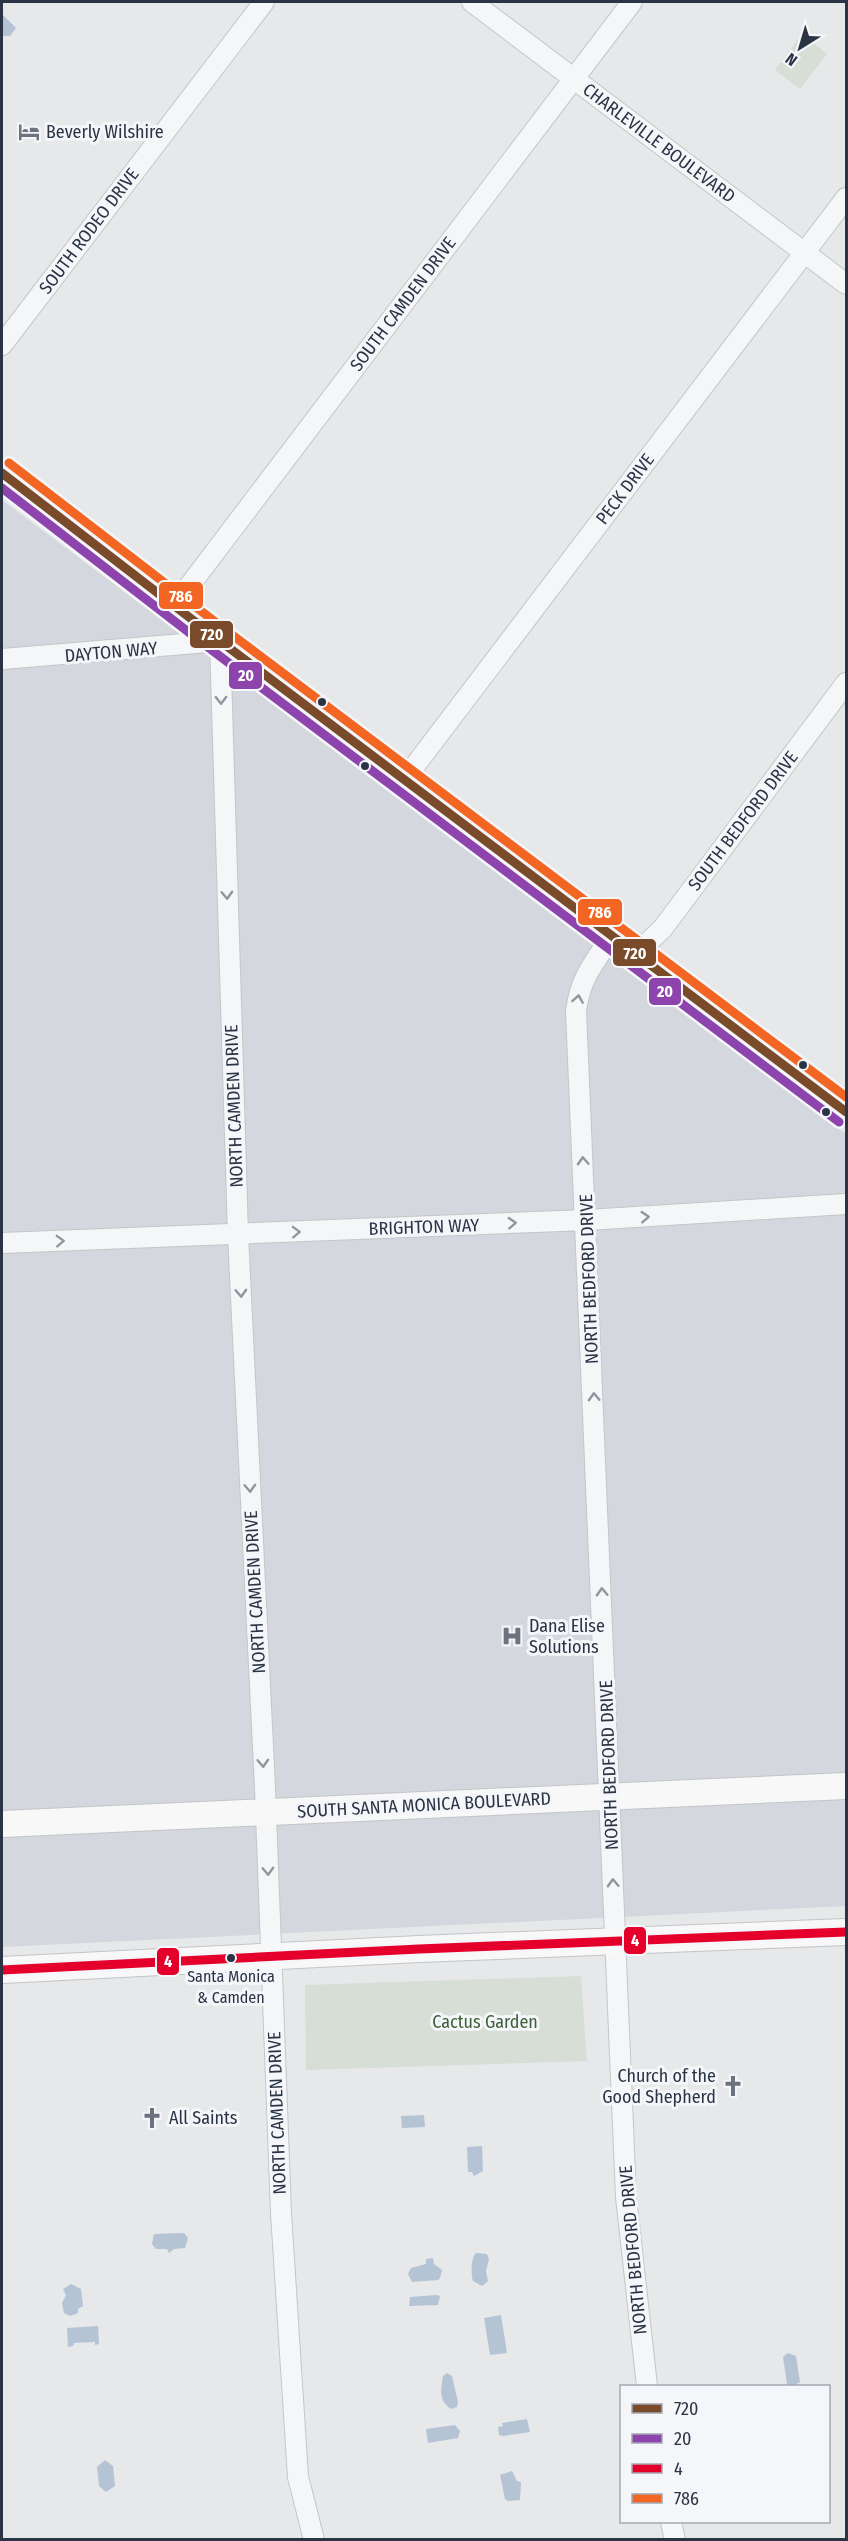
<svg xmlns="http://www.w3.org/2000/svg" width="848" height="2541" viewBox="0 0 848 2541" font-family="'Fira Sans Condensed',sans-serif">
<rect width="100%" height="100%" fill="#e6e8ea"/>
<polygon fill="#d4d7dd" points="2,500 846,1134 846,1906 2,1947"/>
<g fill="#d6ded6">
<polygon points="802,34 827,54 800,89 775,70"/>
<polygon points="581,1976 587,2061 306,2070 305,1985"/>
</g>
<g fill="#b4c4d5">
<polygon points="2,14 16,28 10,36 2,36"/>
<polygon points="424,2115 425,2127 402,2128 401,2116"/>
<polygon points="482,2146 483,2171 474,2176 472,2172 468,2172 467,2147"/>
<polygon points="184,2233 188,2238 185,2248 174,2249 169,2253 167,2249 156,2249 152,2244 154,2234"/>
<path d="M476 2253 487 2254 489 2259 486 2271 488 2281 482 2286 473 2281C471 2275 471 2257 476 2253Z"/>
<polygon points="433,2258 434,2264 442,2270 440,2278 438,2280 412,2282 408,2274 411,2268 426,2264 426,2259"/>
<polygon points="71,2284 81,2289 83,2306 78,2309 78,2313 70,2316 64,2313 62,2303 66,2295 63,2289"/>
<polygon points="437,2295 440,2296 438,2305 409,2306 410,2297"/>
<polygon points="501,2315 507,2353 490,2355 484,2318"/>
<polygon points="98,2326 99,2344 95,2345 95,2342 74,2343 73,2346 68,2347 67,2328"/>
<polygon points="788,2353 796,2356 800,2382 793,2386 787,2384 783,2357"/>
<path d="M447 2373 452 2376 458 2402 457 2407 451 2409C438 2400 441 2389 443 2376Z"/>
<polygon points="527,2419 530,2432 503,2436 499,2435 498,2427 503,2426 502,2423"/>
<polygon points="455,2425 460,2431 458,2438 428,2443 426,2429"/>
<polygon points="105,2460 113,2466 115,2486 106,2492 99,2486 97,2467"/>
<polygon points="512,2471 517,2481 521,2482 520,2500 508,2501 505,2499 500,2475"/>
</g>
<g fill="none" stroke-linecap="round" stroke-linejoin="round">
<defs>
<g id="minor">
<polyline points="472,2 846,284"/>
<polyline points="2,345 264,2"/>
<polyline points="174,606 632,2"/>
<polyline points="2,659 220,641 238,1235 265,1788 281,2213 298,2477 314,2540"/>
<polyline points="404,780 846,198"/>
<path d="M612 936C594 962 580 979 576 1011L626 2197 647 2386"/>
<polyline points="636,954 663,928 846,683"/>
<polyline points="2,1243 587,1220 846,1204"/>
<polyline points="671,2522 675,2540"/>
</g>
<g id="major">
<polyline points="2,473 220,641 846,1112"/>
<polyline points="2,1824 846,1786"/>
<polyline points="2,1970 419,1949 846,1932"/>
</g>
</defs>
<use href="#minor" stroke="#c4c6c8" stroke-width="22"/>
<use href="#major" stroke="#c2c5c8" stroke-width="28"/>
<use href="#minor" stroke="#f5f6f7" stroke-width="20"/>
<use href="#major" stroke="#f8f8f8" stroke-width="26"/>
<defs>
<polyline id="bus-1" points="2,473 220,641 846,1112"/>
<polyline id="bus-2" points="2,488 213,651 839,1122"/>
<polyline id="bus-3" points="2,1970 419,1949 846,1932"/>
<polyline id="bus-4" points="9,463 227,631 846,1097"/>
</defs>
<use href="#bus-1" stroke="#f4f6f9" stroke-width="14"/>
<use href="#bus-2" stroke="#f4f6f9" stroke-width="14"/>
<use href="#bus-3" stroke="#f4f6f9" stroke-width="14"/>
<use href="#bus-4" stroke="#f4f6f9" stroke-width="14"/>
<use href="#bus-1" stroke="#7a4b2a" stroke-width="9"/>
<use href="#bus-2" stroke="#8e44ad" stroke-width="9"/>
<use href="#bus-3" stroke="#e4002b" stroke-width="9"/>
<use href="#bus-4" stroke="#f26522" stroke-width="9"/>
</g>
<defs><path id="oneway-chevron" d="M-2-3.5L2.5 0L-2 3.5" fill="none" stroke-width="1.6" stroke-linecap="round" stroke-linejoin="round" transform="scale(1.5)"/></defs>
<g stroke="#90959e">
<use href="#oneway-chevron" transform="translate(221 700) rotate(89)"/>
<use href="#oneway-chevron" transform="translate(227 895) rotate(88)"/>
<use href="#oneway-chevron" transform="translate(578 999) rotate(-81)"/>
<use href="#oneway-chevron" transform="translate(583 1161) rotate(-93)"/>
<use href="#oneway-chevron" transform="translate(645 1217) rotate(-3)"/>
<use href="#oneway-chevron" transform="translate(512 1223) rotate(-3)"/>
<use href="#oneway-chevron" transform="translate(296 1232) rotate(-2)"/>
<use href="#oneway-chevron" transform="translate(60 1241) rotate(-2)"/>
<use href="#oneway-chevron" transform="translate(241 1293) rotate(87)"/>
<use href="#oneway-chevron" transform="translate(594 1397) rotate(-92)"/>
<use href="#oneway-chevron" transform="translate(250 1488) rotate(87)"/>
<use href="#oneway-chevron" transform="translate(602 1592) rotate(-92)"/>
<use href="#oneway-chevron" transform="translate(263 1763) rotate(87)"/>
<use href="#oneway-chevron" transform="translate(268 1871) rotate(88)"/>
<use href="#oneway-chevron" transform="translate(613 1883) rotate(-92)"/>
</g>
<defs>
<symbol id="hotel-bare" viewBox="-9 -9 18 18"><path d="M-6-4.5h1.5V1H6V5H4.5V3h-9V5H-6ZM-4 0a1.8 1.8 0 1 1 3.6 0ZM.5 0V-2.5h3Q6-2.5 6 0Z" fill="#6c737f" stroke="#f4f6f9" stroke-width="2.5" paint-order="stroke"/></symbol>
<symbol id="hospital-bare" viewBox="-9 -9 18 18"><path d="M-5-5h3v3.5h4V-5h3V5h-3V1.5h-4V5h-3Z" fill="#6c737f" stroke="#f4f6f9" stroke-width="2.5" paint-order="stroke"/></symbol>
<symbol id="church-bare" viewBox="-9 -9 18 18"><path d="M-1.2-6h2.4v3.5h3.3v2.4h-3.3V6h-2.4V-.1h-3.3v-2.4h3.3Z" fill="#6c737f" stroke="#f4f6f9" stroke-width="2.5" paint-order="stroke"/></symbol>
</defs>
<g fill-rule="evenodd">
<use href="#hotel-bare" x="14" y="117" width="30" height="30"/>
<use href="#hospital-bare" x="497" y="1621" width="30" height="30"/>
<use href="#church-bare" x="718" y="2071" width="30" height="30"/>
<use href="#church-bare" x="137" y="2103" width="30" height="30"/>
</g>
<g fill="#2b3445" stroke="#f4f6f9" stroke-width="2">
<circle cx="322" cy="702" r="5"/>
<circle cx="365" cy="766" r="5"/>
<circle cx="803" cy="1065" r="5"/>
<circle cx="826" cy="1112" r="5"/>
<circle cx="231" cy="1958" r="5"/>
</g>
<g text-anchor="middle" dominant-baseline="central" stroke-width="6" stroke-linejoin="round" paint-order="stroke">
<g font-size="16" fill="#2b3445" stroke="#f4f6f9">
<text x="231" y="1976">Santa Monica<tspan x="231" dy="21">&amp; Camden</tspan></text>
</g>
<g font-size="18" fill="#2b3445" stroke="#f4f6f9" text-anchor="start">
<text x="46" y="132">Beverly Wilshire</text>
<text x="529" y="1626">Dana Elise<tspan x="529" dy="21">Solutions</tspan></text>
<text x="716" y="2076" text-anchor="end">Church of the<tspan x="716" dy="21">Good Shepherd</tspan></text>
<text x="169" y="2118">All Saints</text>
</g>
<g font-size="18" fill="#2b3445" stroke="#f4f6f9">
<text transform="translate(659 143) rotate(37)">CHARLEVILLE BOULEVARD</text>
<text transform="translate(89 231) rotate(-53)">SOUTH RODEO DRIVE</text>
<text transform="translate(403 304) rotate(-53)">SOUTH CAMDEN DRIVE</text>
<text transform="translate(625 489) rotate(-53)">PECK DRIVE</text>
<text transform="translate(111 652) rotate(-5)">DAYTON WAY</text>
<text transform="translate(743 821) rotate(-53)">SOUTH BEDFORD DRIVE</text>
<text transform="translate(234 1106) rotate(-92)">NORTH CAMDEN DRIVE</text>
<text transform="translate(424 1227) rotate(-2)">BRIGHTON WAY</text>
<text transform="translate(589 1279) rotate(-92)">NORTH BEDFORD DRIVE</text>
<text transform="translate(255 1592) rotate(-93)">NORTH CAMDEN DRIVE</text>
<text transform="translate(609 1765) rotate(-92)">NORTH BEDFORD DRIVE</text>
<text transform="translate(424 1805) rotate(-3)">SOUTH SANTA MONICA BOULEVARD</text>
<text transform="translate(277 2113) rotate(-92)">NORTH CAMDEN DRIVE</text>
<text transform="translate(633 2250) rotate(-95)">NORTH BEDFORD DRIVE</text>
</g>
<g font-size="18" fill="#3f6138" stroke="#f4f6f9">
<text x="485" y="2022">Cactus Garden</text>
</g>
</g>
<g stroke="#f4f6f9" stroke-width="2">
<rect x="158" y="581" width="46" height="29" rx="6" fill="#f26522"/>
<rect x="189" y="620" width="45" height="29" rx="6" fill="#7a4b2a"/>
<rect x="228" y="661" width="35" height="29" rx="6" fill="#8e44ad"/>
<rect x="577" y="898" width="46" height="28" rx="6" fill="#f26522"/>
<rect x="612" y="938" width="45" height="29" rx="6" fill="#7a4b2a"/>
<rect x="648" y="977" width="34" height="29" rx="6" fill="#8e44ad"/>
<rect x="623" y="1926" width="24" height="29" rx="6" fill="#e4002b"/>
<rect x="156" y="1947" width="24" height="29" rx="6" fill="#e4002b"/>
</g>
<g font-size="16" text-anchor="middle" font-weight="bold" fill="#fff">
<text x="181" y="602">786</text>
<text x="212" y="640">720</text>
<text x="246" y="681">20</text>
<text x="600" y="918">786</text>
<text x="635" y="959">720</text>
<text x="665" y="997">20</text>
<text x="635" y="1946">4</text>
<text x="168" y="1967">4</text>
</g>
<rect width="848" height="2541" fill="none" stroke="#2b3445" stroke-width="6"/>
<rect x="620" y="2385" width="210" height="138" fill="#f4f6f9" stroke="#a4a8b1" stroke-width="1.5"/>
<rect x="632" y="2404" width="30" height="9" fill="#7a4b2a" stroke="#a4a8b1" stroke-width="1.5"/>
<text x="674" y="2415" font-size="18" fill="#2b3445">720</text>
<rect x="632" y="2434" width="30" height="9" fill="#8e44ad" stroke="#a4a8b1" stroke-width="1.5"/>
<text x="674" y="2445" font-size="18" fill="#2b3445">20</text>
<rect x="632" y="2464" width="30" height="9" fill="#e4002b" stroke="#a4a8b1" stroke-width="1.5"/>
<text x="674" y="2475" font-size="18" fill="#2b3445">4</text>
<rect x="632" y="2494" width="30" height="9" fill="#f26522" stroke="#a4a8b1" stroke-width="1.5"/>
<text x="674" y="2505" font-size="18" fill="#2b3445">786</text>
<g transform="translate(800 48) rotate(217)" stroke="#f4f6f9" stroke-width="4.5" paint-order="stroke">
<path d="M0-4.5L10 22L0 15L-10 22Z" fill="#2b3445"/>
<text y="-9" font-size="16" font-weight="bold" text-anchor="middle" fill="#2b3445">N</text>
</g>
</svg>
